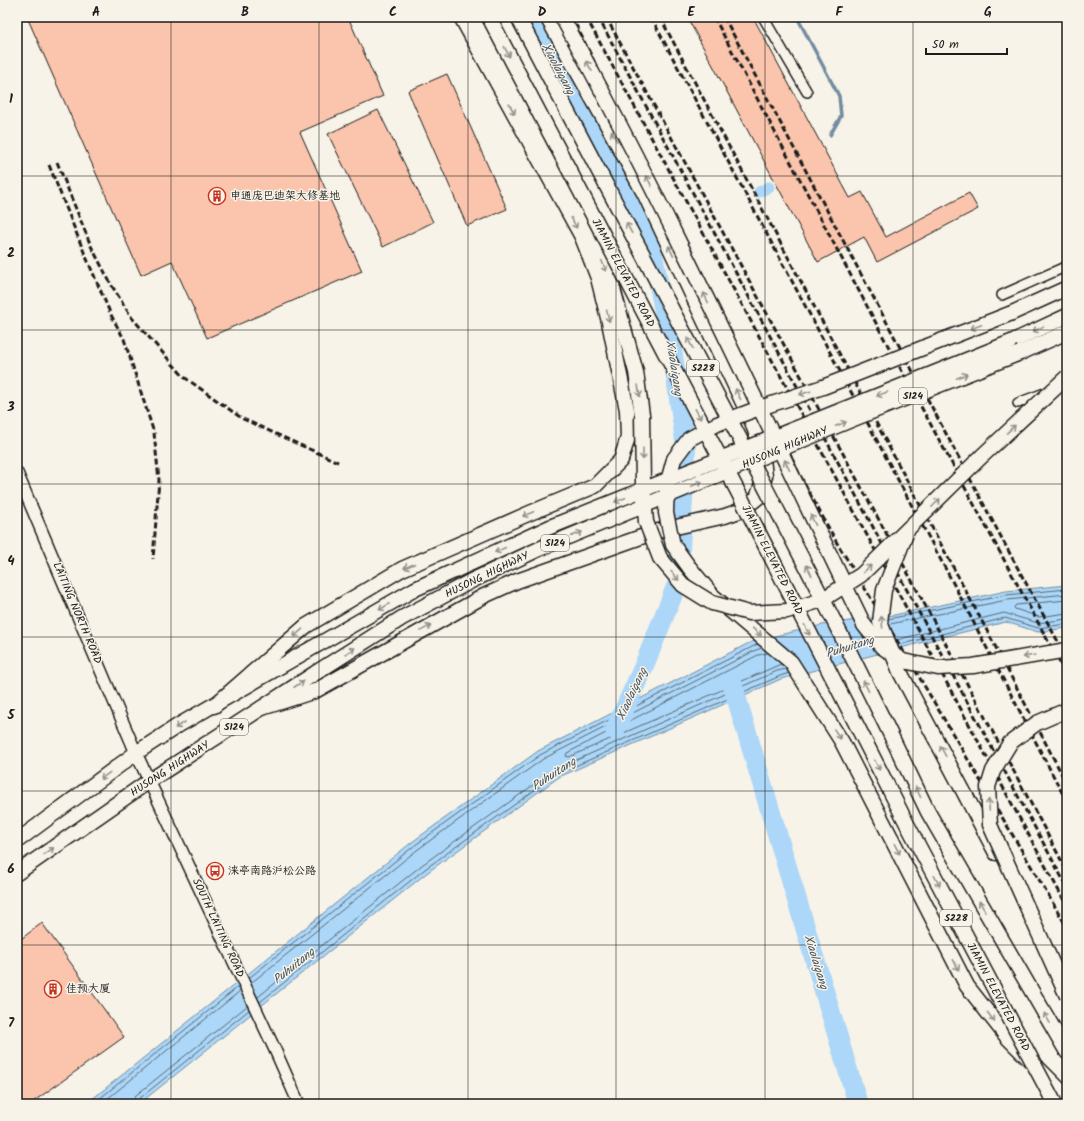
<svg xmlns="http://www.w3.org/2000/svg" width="1084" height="1121" viewBox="0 0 1084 1121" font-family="Kalam,'LXGW WenKai TC',sans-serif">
<rect width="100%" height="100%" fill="#f7f3e8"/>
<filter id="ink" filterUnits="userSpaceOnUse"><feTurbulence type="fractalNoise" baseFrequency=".025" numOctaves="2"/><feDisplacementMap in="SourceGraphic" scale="8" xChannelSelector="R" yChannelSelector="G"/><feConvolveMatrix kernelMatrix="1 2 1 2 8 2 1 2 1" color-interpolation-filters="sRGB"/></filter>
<g filter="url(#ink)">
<polygon fill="#acd7f8" stroke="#728ca0" points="1067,585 1067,628 1038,632 1006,622 951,635 781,679 559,777 428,872 139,1104 86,1104 412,842 538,751 753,641 827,624 894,615 1006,591"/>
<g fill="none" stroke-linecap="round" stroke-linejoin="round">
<g stroke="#566774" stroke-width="1">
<polyline points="1067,600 1016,605 1014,607 1015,609 1039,617 1067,613"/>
<polyline points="888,619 1006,595 1067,589"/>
<polyline points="890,624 1007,600 1067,594"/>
<polyline points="896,640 1004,613 1038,623 1067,619"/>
<polyline points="898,645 1005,618 1038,628 1067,624"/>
<polyline points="768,653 758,655 567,753 566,756 569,757 781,664"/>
<polyline points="249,978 414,846 540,755 758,644"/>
<polyline points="251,983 417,850 543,759 756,650 762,648"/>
<polyline points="258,997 422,865 554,770 777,671 786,669"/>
<polyline points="260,1002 425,869 557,774 780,676 789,673"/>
<polyline points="93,1104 238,987"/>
<polyline points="101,1104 240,991"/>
<polyline points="132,1104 133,1100 135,1096 247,1006"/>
<polyline points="137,1104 139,1099 249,1010"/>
</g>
<polyline stroke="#728ca0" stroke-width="3.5" points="797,17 839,96 841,116 830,135"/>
<g stroke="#acd7f8" stroke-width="11">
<polyline points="759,192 769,187"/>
<polyline points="651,245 658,241"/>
</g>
<g stroke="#acd7f8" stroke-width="20">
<polyline points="530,17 565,80 651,245 673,356 686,448 678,582 643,668 615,730"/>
<polyline points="732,683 858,1104"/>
</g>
</g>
<g fill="#fac5ac" stroke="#1c1c1c">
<polygon points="27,17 348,17 383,96 300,132 362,271 207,338 172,261 141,275"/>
<polygon points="687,17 753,17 850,198 862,192 886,237 969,193 978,209 877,262 864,237 818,262"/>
<polygon points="447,74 507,209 467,226 408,91"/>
<polygon points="378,110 433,222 383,247 328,134"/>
<polygon points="42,923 124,1037 30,1104 17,1104 17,942"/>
</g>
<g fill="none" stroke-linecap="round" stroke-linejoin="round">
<defs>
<g id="minor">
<polyline points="763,17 807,92"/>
<polyline points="1002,295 1067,266"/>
<polyline points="1018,403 1047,392"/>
</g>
<polyline id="tertiary" points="17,473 136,753 276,1052 299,1104"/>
<g id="primary">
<polyline points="1009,343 1067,316"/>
<polyline points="1020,353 1067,332"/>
<polyline points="17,841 136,753 179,725 307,651"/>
<polyline points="17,873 149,781 317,672"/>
</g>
<g id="trunk">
<polyline points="473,17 483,32 580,208 612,285 636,372 642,415"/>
<polyline points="1012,313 1067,288"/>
<polyline points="689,567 713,596 791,662 842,742 967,986 1007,1037 1067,1097"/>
<polyline points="214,706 306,626 402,569 530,513 595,486 621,460 628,437 627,410 609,322 598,278 582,237 461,17"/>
<polyline points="262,708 315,691 484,596 517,581 658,531 725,516 742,510 757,498 765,476 762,450 752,422 645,195 610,130 547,17"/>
<polyline points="884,721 928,812 1067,1052"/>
<polyline points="967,798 996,853"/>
</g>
</defs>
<use href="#minor" stroke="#1c1c1c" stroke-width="12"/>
<use href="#tertiary" stroke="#1c1c1c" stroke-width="14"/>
<use href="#primary" stroke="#1c1c1c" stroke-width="17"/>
<use href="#trunk" stroke="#1c1c1c" stroke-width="17"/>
<use href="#minor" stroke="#f7f3e8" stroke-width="9"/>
<use href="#tertiary" stroke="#f7f3e8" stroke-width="11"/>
<use href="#primary" stroke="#f7f3e8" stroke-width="14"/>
<use href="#trunk" stroke="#f7f3e8" stroke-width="14"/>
<g stroke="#1c1c1c" stroke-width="3" stroke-dasharray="6 3" stroke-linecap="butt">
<polyline points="572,17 804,483 837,543 915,670 1067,927"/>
<polyline points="586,17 901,598 1067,906"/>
<polyline points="598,17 1067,887"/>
<polyline points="606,17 917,590 1067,871"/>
<polyline points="651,17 952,581 1067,802"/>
<polyline points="660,17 993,642 1067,784"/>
<polyline points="714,17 886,342 1067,676"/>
<polyline points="724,17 1016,565 1067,658"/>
<polyline points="57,162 91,246 112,286 132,318 184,377 243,419 340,463"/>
<polyline points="49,165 84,252 111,315 124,339 154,433 159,480 153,559"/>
</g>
<defs>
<g id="primary-bridge">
<polyline points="307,651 415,589 550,527 1009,343"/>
<polyline points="317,672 402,618 473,580 539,549 851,420 1020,353"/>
</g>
<g id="trunk-bridge">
<polyline points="489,17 738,492 907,824 1055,1104"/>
<path d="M518 17C640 252 767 484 884 721"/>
<path d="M562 17C671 215 765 421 864 625L882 647 903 661 938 668 973 666 1067 650"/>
<polyline points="642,415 643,485 646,522 660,558 683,585 712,603 749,613 787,611 822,600 861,575 982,456 1067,377"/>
<polyline points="906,534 884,590 880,622 900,672 967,798"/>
<polyline points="689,567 673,545 666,513 667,485 674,459 689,439 717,424 754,410 823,387 1012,313"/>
<polyline points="1067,710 1037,723 1010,743 993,771 988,787 990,825 1067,996"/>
</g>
</defs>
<use href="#primary-bridge" stroke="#1c1c1c" stroke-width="17" stroke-linecap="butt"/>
<use href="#trunk-bridge" stroke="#1c1c1c" stroke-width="17" stroke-linecap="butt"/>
<use href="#primary-bridge" stroke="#f7f3e8" stroke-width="14"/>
<use href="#trunk-bridge" stroke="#f7f3e8" stroke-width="14"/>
</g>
<defs><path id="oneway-shaft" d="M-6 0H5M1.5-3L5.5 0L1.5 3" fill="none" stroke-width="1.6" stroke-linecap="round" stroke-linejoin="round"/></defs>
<g stroke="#94928c">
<use href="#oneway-shaft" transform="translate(507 52) rotate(62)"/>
<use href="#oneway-shaft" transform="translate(589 66) rotate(-119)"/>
<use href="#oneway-shaft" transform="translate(512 109) rotate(61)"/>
<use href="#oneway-shaft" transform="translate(614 136) rotate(-119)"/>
<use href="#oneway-shaft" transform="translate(649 181) rotate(-117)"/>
<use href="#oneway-shaft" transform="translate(574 223) rotate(62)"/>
<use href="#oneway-shaft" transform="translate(629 228) rotate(-118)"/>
<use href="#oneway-shaft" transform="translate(671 251) rotate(-115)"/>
<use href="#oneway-shaft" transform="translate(604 266) rotate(67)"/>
<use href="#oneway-shaft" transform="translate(706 298) rotate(-116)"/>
<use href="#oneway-shaft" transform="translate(608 316) rotate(76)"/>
<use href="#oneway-shaft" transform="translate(976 327) rotate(159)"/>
<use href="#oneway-shaft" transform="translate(1038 329) rotate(154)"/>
<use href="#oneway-shaft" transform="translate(690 343) rotate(-118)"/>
<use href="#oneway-shaft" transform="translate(962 376) rotate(-22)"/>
<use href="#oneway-shaft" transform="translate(639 391) rotate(81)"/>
<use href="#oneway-shaft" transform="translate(805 393) rotate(163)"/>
<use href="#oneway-shaft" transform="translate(738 394) rotate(-115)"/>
<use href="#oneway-shaft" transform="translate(882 394) rotate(158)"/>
<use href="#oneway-shaft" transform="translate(698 414) rotate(62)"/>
<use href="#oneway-shaft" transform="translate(841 424) rotate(-22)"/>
<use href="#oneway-shaft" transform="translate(1011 429) rotate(-43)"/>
<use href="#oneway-shaft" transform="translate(643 454) rotate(90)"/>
<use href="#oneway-shaft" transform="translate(787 465) rotate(-116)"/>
<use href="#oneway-shaft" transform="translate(697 484) rotate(-23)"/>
<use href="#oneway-shaft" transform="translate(620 500) rotate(158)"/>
<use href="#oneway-shaft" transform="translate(936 503) rotate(-45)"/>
<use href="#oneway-shaft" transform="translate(528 514) rotate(157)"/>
<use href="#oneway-shaft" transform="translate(813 520) rotate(-116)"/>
<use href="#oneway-shaft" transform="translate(577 534) rotate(-22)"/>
<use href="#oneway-shaft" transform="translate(500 550) rotate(155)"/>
<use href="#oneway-shaft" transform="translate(409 566) rotate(157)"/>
<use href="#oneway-shaft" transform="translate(867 569) rotate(-44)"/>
<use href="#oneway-shaft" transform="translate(809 570) rotate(-117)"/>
<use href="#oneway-shaft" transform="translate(675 576) rotate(50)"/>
<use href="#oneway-shaft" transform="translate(384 607) rotate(150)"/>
<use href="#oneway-shaft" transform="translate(882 622) rotate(-96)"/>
<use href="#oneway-shaft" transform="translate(426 628) rotate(-29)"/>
<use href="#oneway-shaft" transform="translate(807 630) rotate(63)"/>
<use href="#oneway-shaft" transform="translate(757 632) rotate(41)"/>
<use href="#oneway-shaft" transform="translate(298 633) rotate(139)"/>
<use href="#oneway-shaft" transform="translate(350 651) rotate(-33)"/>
<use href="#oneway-shaft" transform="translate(1029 656) rotate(170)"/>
<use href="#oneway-shaft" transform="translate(299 684) rotate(-33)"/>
<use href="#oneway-shaft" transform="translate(866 686) rotate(-116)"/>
<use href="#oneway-shaft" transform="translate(180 725) rotate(149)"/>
<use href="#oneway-shaft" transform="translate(837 734) rotate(58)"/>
<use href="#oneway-shaft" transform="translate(943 751) rotate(-118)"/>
<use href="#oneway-shaft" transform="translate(877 765) rotate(63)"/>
<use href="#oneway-shaft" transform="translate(105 776) rotate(144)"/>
<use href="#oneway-shaft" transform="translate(918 792) rotate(-116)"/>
<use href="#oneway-shaft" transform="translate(989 805) rotate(-93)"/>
<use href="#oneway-shaft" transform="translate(897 849) rotate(63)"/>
<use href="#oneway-shaft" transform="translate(49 851) rotate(-35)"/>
<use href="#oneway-shaft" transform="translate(937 881) rotate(62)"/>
<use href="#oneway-shaft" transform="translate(982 906) rotate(-120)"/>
<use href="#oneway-shaft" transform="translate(956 965) rotate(63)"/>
<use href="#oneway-shaft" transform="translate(991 1017) rotate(52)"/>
<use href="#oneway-shaft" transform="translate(1047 1018) rotate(-120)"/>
</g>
</g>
<path fill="none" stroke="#1c1c1c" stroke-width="1" stroke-opacity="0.55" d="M171 17V1104M319 17V1104M468 17V1104M616 17V1104M765 17V1104M913 17V1104M17 176H1067M17 330H1067M17 484H1067M17 637H1067M17 791H1067M17 945H1067"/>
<defs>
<symbol id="building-ring" viewBox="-11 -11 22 22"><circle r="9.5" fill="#f7f3e8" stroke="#c8321e" stroke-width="1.5"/><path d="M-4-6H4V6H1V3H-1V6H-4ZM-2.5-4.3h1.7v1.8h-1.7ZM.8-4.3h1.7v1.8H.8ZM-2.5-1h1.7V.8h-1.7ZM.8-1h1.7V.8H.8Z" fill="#c8321e"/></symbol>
<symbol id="bus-ring" viewBox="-11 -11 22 22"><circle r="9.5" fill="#f7f3e8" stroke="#c8321e" stroke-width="1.5"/><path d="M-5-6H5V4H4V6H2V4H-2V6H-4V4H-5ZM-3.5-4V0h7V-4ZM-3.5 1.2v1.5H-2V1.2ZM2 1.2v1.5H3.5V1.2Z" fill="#c8321e"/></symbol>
</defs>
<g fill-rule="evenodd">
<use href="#building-ring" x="207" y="186" width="20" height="20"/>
<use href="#bus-ring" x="205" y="861" width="20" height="20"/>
<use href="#building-ring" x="43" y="979" width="20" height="20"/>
</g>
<g text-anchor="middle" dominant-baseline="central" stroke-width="3" stroke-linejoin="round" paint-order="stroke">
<g fill="#f7f3e8" stroke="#5e5c59" stroke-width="1">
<rect x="687" y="360" width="32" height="16" rx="3"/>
<rect x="899" y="388" width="28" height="16" rx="3"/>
<rect x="541" y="535" width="28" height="16" rx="3"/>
<rect x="220" y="719" width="28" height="16" rx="3"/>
<rect x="940" y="910" width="32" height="16" rx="3"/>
</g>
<g font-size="10" font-weight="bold" fill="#1c1c1c">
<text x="703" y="368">S228</text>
<text x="913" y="396">S124</text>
<text x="555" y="543">S124</text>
<text x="234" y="727">S124</text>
<text x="956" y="918">S228</text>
</g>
<g font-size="11" fill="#1c1c1c" stroke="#f7f3e8" text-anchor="start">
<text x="230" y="196">申通庞巴迪架大修基地</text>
<text x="228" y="871">涞亭南路沪松公路</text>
<text x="66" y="989">佳预大厦</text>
</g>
<g font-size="11" fill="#1c1c1c" stroke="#f7f3e8">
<text transform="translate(623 273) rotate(62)">JIAMIN ELEVATED ROAD</text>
<text transform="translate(785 448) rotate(-23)">HUSONG HIGHWAY</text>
<text transform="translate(772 560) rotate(63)">JIAMIN ELEVATED ROAD</text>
<text transform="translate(487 575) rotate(-26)">HUSONG HIGHWAY</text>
<text transform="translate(77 613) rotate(67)">LAITING NORTH ROAD</text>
<text transform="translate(170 769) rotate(-33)">HUSONG HIGHWAY</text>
<text transform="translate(218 928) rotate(65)">SOUTH LAITING ROAD</text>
<text transform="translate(998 997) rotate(62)">JIAMIN ELEVATED ROAD</text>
</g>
<g font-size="12" font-style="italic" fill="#47545e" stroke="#f7f3e8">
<text transform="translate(558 69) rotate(62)">Xiaolaigang</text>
<text transform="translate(674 368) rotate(81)">Xiaolaigang</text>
<text transform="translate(850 647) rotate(-17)">Puhuitang</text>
<text transform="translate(632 694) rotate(-65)">Xiaolaigang</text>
<text transform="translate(554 774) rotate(-33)">Puhuitang</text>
<text transform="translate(816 962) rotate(73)">Xiaolaigang</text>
<text transform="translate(294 966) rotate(-39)">Puhuitang</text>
</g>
</g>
<rect width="1084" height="1121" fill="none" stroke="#f7f3e8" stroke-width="44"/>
<path d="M926 48v6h81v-6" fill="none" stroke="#1c1c1c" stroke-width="2"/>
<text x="932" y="48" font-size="12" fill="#1c1c1c" stroke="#f7f3e8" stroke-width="3" paint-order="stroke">50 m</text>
<rect x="22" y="22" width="1040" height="1077" fill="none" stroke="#1c1c1c" stroke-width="1.5"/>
<g font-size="13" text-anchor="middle" font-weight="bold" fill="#1c1c1c">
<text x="96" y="16">A</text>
<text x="245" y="16">B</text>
<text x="393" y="16">C</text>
<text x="542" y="16">D</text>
<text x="691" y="16">E</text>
<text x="839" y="16">F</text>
<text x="988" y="16">G</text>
<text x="11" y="103">1</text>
<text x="11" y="257">2</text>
<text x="11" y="411">3</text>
<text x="11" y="565">4</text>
<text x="11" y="719">5</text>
<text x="11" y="873">6</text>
<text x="11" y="1027">7</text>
</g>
</svg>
